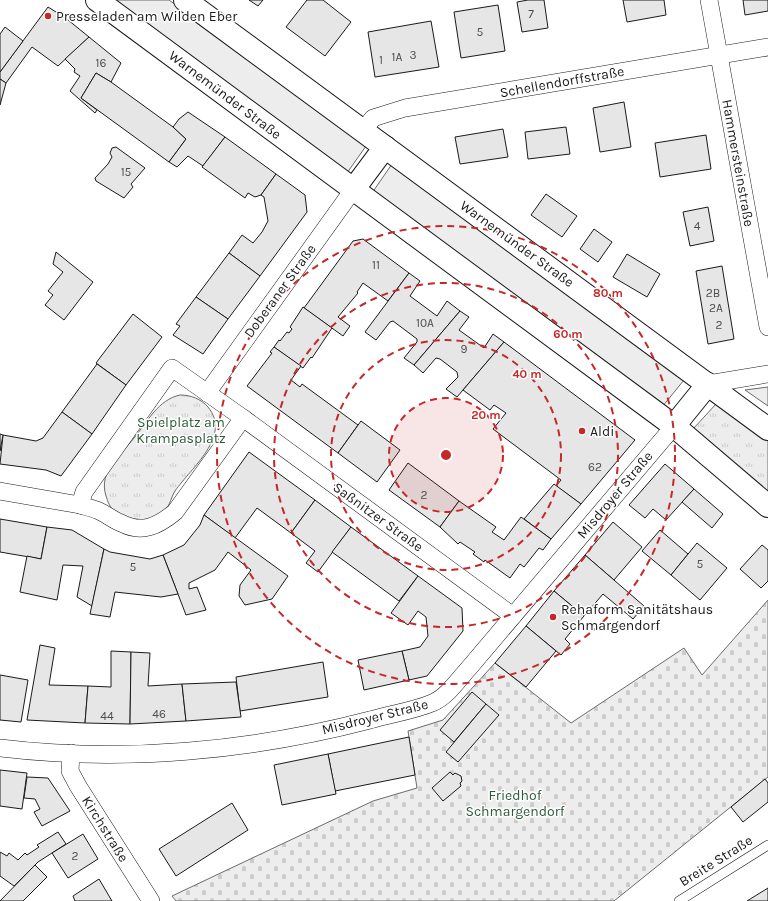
<svg xmlns="http://www.w3.org/2000/svg" width="768" height="901" viewBox="0 0 768 901" font-family="Karla,sans-serif">
<defs>
<pattern id="cemetery-stones" width="16" height="16" patternUnits="userSpaceOnUse"><rect width="16" height="16" fill="#ededed"/><path d="M2 7V4a2 2 0 0 1 4 0v3zM10 15v-3a2 2 0 0 1 4 0v3z" fill="#cbcbcb"/></pattern>
<pattern id="park-tufts" width="24" height="20" patternUnits="userSpaceOnUse"><rect width="24" height="20" fill="#ededed"/><path d="M3 7l-1-3M5 7V3M7 7l1-3M15 17l-1-3M17 17v-4M19 17l1-3" fill="none" stroke="#cbcbcb"/></pattern>
</defs>
<rect width="100%" height="100%" fill="#fff"/>
<g fill="#ededed" stroke="#6a6a6a">
<polygon points="113,0 169,0 366,146 347,173"/>
<polygon points="392,164 684,380 662,407 372,193"/>
<polygon points="768,387 768,406 745,390"/>
</g>
<polygon fill="url(#cemetery-stones)" stroke="#6a6a6a" points="768,600 768,777 614,901 176,901 172,896 373,801 417,788 408,731 443,720 495,663 571,723 684,648 702,675"/>
<g fill="url(#park-tufts)" stroke="#6a6a6a">
<path d="M180 395C191 395 201 399 208 407 232 436 191 468 175 491 170 499 170 508 161 514 156 519 145 520 138 522 131 519 122 516 115 512 110 508 108 502 106 496 98 471 121 455 134 438 148 421 158 400 180 395Z"/>
<polygon points="716,404 768,441 768,495 693,429"/>
</g>
<g fill="#e6e6e6" stroke="#1a1a1a">
<polygon points="249,0 263,0 258,6"/>
<polygon points="307,0 323,0 351,22 325,56 286,27"/>
<polygon points="528,0 544,0 548,28 522,32 517,2"/>
<polygon points="623,0 664,0 666,15 627,22"/>
<polygon points="743,0 768,0 768,11 745,15"/>
<polygon points="498,5 505,51 461,58 454,12"/>
<polygon points="48,7 56,12 57,11 89,37 58,66 32,47 6,83 0,79 0,72"/>
<polygon points="431,21 439,67 375,77 368,32"/>
<polygon points="5,27 23,41 0,72 0,34"/>
<polygon points="89,37 121,63 111,82 96,73 81,98 97,110 95,113 70,91 80,76 74,72 75,69 65,59"/>
<polygon points="96,73 111,82 173,127 186,139 169,162 81,98"/>
<polygon points="0,79 6,83 0,105"/>
<polygon points="624,102 631,147 600,152 593,108"/>
<polygon points="188,112 225,137 203,166 188,156 177,167 169,162 186,139 173,127 179,119"/>
<polygon points="566,127 570,154 528,159 525,132"/>
<polygon points="503,129 508,157 460,164 455,137"/>
<polygon points="706,135 711,169 660,177 655,143"/>
<polygon points="225,137 276,174 261,195 255,197 248,193 245,198 202,167"/>
<polygon points="116,147 145,168 131,184 133,187 124,198 96,181 95,178 108,164 112,157 110,153 112,148"/>
<polygon points="276,174 305,195 307,212 260,276 229,253 242,235 253,243 262,232 268,221 264,197 261,195"/>
<polygon points="546,194 577,216 562,237 531,215"/>
<polygon points="708,207 714,241 690,246 683,212"/>
<polygon points="594,229 612,242 598,262 580,249"/>
<polygon points="363,239 409,273 388,301 363,283 357,292 358,293 338,317 350,326 343,336 304,308 353,241"/>
<polygon points="56,252 93,282 64,320 45,305 53,295 48,291 63,272 53,264"/>
<polygon points="229,253 260,276 228,319 196,297"/>
<polygon points="627,254 660,274 647,297 613,277"/>
<polygon points="722,266 734,339 708,344 696,271"/>
<polygon points="409,273 420,281 410,296 437,316 447,301 460,311 414,365 404,358 417,342 417,339 393,321 390,322 376,340 365,332"/>
<polygon points="196,297 228,319 203,354 173,335 180,326 176,324"/>
<polygon points="303,307 332,328 312,358 311,357 303,368 274,347 279,340 280,341 287,332 289,333 292,329 290,327"/>
<polygon points="460,311 469,317 459,330 484,348 493,334 504,342 457,397 446,389 458,377 457,372 440,359 436,358 423,373 414,365"/>
<polygon points="133,314 162,337 126,385 96,363"/>
<polygon points="504,342 635,440 581,504 556,486 561,480 493,429 506,413 494,405 490,410 463,390"/>
<polygon points="274,347 301,366 291,380 300,387 302,384 358,425 338,453 247,386 272,353 270,352"/>
<polygon points="97,364 126,385 92,434 62,412"/>
<polygon points="62,412 92,434 61,476 46,470 0,464 3,435 36,441 43,438"/>
<polygon points="361,421 400,450 377,482 338,453"/>
<polygon points="0,434 3,435 0,451"/>
<polygon points="249,452 315,500 291,533 257,508 235,538 204,515"/>
<polygon points="408,463 459,501 440,527 389,490"/>
<polygon points="665,464 694,489 666,520 653,509 645,518 629,505"/>
<polygon points="554,484 581,504 551,539 524,519"/>
<polygon points="694,489 723,514 712,528 682,502"/>
<polygon points="315,500 351,527 318,572 306,563 315,551 291,533"/>
<polygon points="459,501 496,527 492,532 504,540 521,517 551,539 543,550 539,548 524,567 520,564 510,578 485,560 484,562 473,554 475,552 460,542 458,544 440,527"/>
<polygon points="204,515 288,576 272,599 245,605 239,596 240,585 251,570 228,552 215,570 189,583 189,589 197,587 206,610 186,615 163,555 184,545 200,525"/>
<polygon points="0,519 47,527 41,559 0,552"/>
<polygon points="613,522 642,547 614,580 585,555"/>
<polygon points="47,527 72,530 104,549 92,606 77,597 83,566 63,565 57,600 20,592 27,556 41,559"/>
<polygon points="351,527 418,576 399,601 332,552"/>
<polygon points="660,530 688,554 671,575 642,551"/>
<polygon points="697,543 727,568 700,600 671,575"/>
<polygon points="762,545 768,550 768,581 761,588 740,569"/>
<polygon points="104,549 110,552 150,559 163,555 178,594 161,597 115,592 110,617 90,614"/>
<polygon points="585,555 644,606 633,619 603,594 584,616 554,591"/>
<polygon points="418,576 462,608 463,631 427,676 409,680 402,651 420,647 428,636 426,617 418,611 408,625 391,613"/>
<polygon points="554,591 584,616 565,639 570,644 561,655 526,626"/>
<polygon points="526,626 556,651 526,687 495,663"/>
<polygon points="40,645 55,648 49,685 88,686 85,723 27,720"/>
<polygon points="111,651 131,652 130,724 85,723 88,686 111,687"/>
<polygon points="402,651 409,680 364,690 358,660"/>
<polygon points="131,652 150,653 148,686 182,684 186,721 130,724"/>
<polygon points="323,662 328,697 240,711 236,677"/>
<polygon points="0,675 28,680 21,722 0,720"/>
<polygon points="236,682 241,717 186,721 182,684"/>
<polygon points="472,692 486,704 454,742 440,730"/>
<polygon points="486,704 499,715 458,762 446,752"/>
<polygon points="409,737 415,775 335,791 328,754"/>
<polygon points="328,754 336,794 282,805 274,765"/>
<polygon points="0,770 27,773 22,809 0,806"/>
<polygon points="450,772 453,775 455,773 461,776 462,781 460,783 461,786 443,801 432,788"/>
<polygon points="27,777 48,778 70,811 42,826 34,812 40,809 35,799 24,798"/>
<polygon points="765,779 768,783 768,802 743,822 731,807"/>
<polygon points="232,803 248,830 176,876 159,849"/>
<polygon points="58,832 66,844 38,862 14,886 0,876 0,852 7,856 9,853 18,860 25,853 27,855 39,847 37,845"/>
<polygon points="83,834 98,859 68,878 52,853"/>
<polygon points="35,865 47,877 23,901 0,901"/>
<polygon points="99,879 112,901 75,901 73,896"/>
<polygon points="768,888 768,901 747,901"/>
</g>
<g fill="none" stroke-linecap="round" stroke-linejoin="round">
<defs>
<polyline id="lane" points="679,901 768,845"/>
<g id="street">
<polyline points="709,0 768,327"/>
<polyline points="363,131 373,118 405,108 768,47"/>
<path d="M172 368 243 418 175 512C158 526 142 534 121 523 113 520 106 514 99 511 93 508 86 507 80 505L84 492Z"/>
<polyline points="708,384 768,374"/>
<polyline points="207,393 353,190"/>
<polyline points="243,418 513,616"/>
<polyline points="0,491 80,505"/>
<path d="M0 748C123 763 251 751 370 720 390 714 413 711 432 703 447 697 458 680 469 668L674 426"/>
<polyline points="71,753 70,771 78,786 151,901"/>
</g>
<g id="secondary">
<polyline points="97,0 674,426 768,506"/>
<polyline points="185,0 768,429"/>
<polyline points="353,190 385,147"/>
<polyline points="674,426 708,384"/>
</g>
</defs>
<use href="#lane" stroke="#1a1a1a" stroke-width="10"/>
<use href="#street" stroke="#1a1a1a" stroke-width="18"/>
<use href="#secondary" stroke="#1a1a1a" stroke-width="24"/>
<use href="#lane" stroke="#fff" stroke-width="9"/>
<use href="#street" stroke="#fff" stroke-width="17"/>
<use href="#secondary" stroke="#fff" stroke-width="22"/>
</g>
<circle cx="446" cy="455" r="57" fill="#c62828" fill-opacity=".12"/>
<g fill="none" stroke="#c62828" stroke-width="2" stroke-dasharray="7 5">
<circle cx="446" cy="455" r="57"/>
<circle cx="446" cy="455" r="115"/>
<circle cx="446" cy="455" r="172"/>
<circle cx="446" cy="455" r="229"/>
</g>
<g fill="#c62828" stroke="#fff" stroke-width="1.5">
<circle cx="48" cy="16" r="4"/>
<circle cx="582" cy="431" r="4"/>
<circle cx="553" cy="617" r="4"/>
</g>
<g text-anchor="middle" dominant-baseline="central" stroke-width="3" stroke-linejoin="round" paint-order="stroke">
<g font-size="12" fill="#4d4d4d">
<text x="531" y="14">7</text>
<text x="480" y="32">5</text>
<text x="413" y="55">3</text>
<text x="397" y="57">1A</text>
<text x="381" y="60">1</text>
<text x="101" y="63">16</text>
<text x="126" y="172">15</text>
<text x="697" y="226">4</text>
<text x="376" y="265">11</text>
<text x="713" y="293">2B</text>
<text x="716" y="308">2A</text>
<text x="425" y="323">10A</text>
<text x="719" y="325">2</text>
<text x="464" y="349">9</text>
<text x="595" y="467">62</text>
<text x="424" y="495">2</text>
<text x="700" y="564">5</text>
<text x="133" y="567">5</text>
<text x="159" y="714">46</text>
<text x="107" y="716">44</text>
<text x="75" y="856">2</text>
</g>
<g font-size="14" fill="#1a1a1a" stroke="#fff" text-anchor="start">
<text x="56" y="16">Presseladen am Wilden Eber</text>
<text x="590" y="431">Aldi</text>
<text x="561" y="609">Rehaform Sanitätshaus<tspan x="561" dy="16">Schmargendorf</tspan></text>
</g>
<g font-size="14" fill="#1a1a1a" stroke="#fff">
<text transform="translate(562 82) rotate(-10)">Schellendorffstraße</text>
<text transform="translate(225 95) rotate(37)">Warnemünder Straße</text>
<text transform="translate(738 163) rotate(80)">Hammersteinstraße</text>
<text transform="translate(517 244) rotate(36)">Warnemünder Straße</text>
<text transform="translate(280 291) rotate(-54)">Doberaner Straße</text>
<text transform="translate(615 495) rotate(-50)">Misdroyer Straße</text>
<text transform="translate(378 517) rotate(36)">Saßnitzer Straße</text>
<text transform="translate(375 717) rotate(-14)">Misdroyer Straße</text>
<text transform="translate(105 829) rotate(58)">Kirchstraße</text>
<text transform="translate(716 861) rotate(-32)">Breite Straße</text>
</g>
<g font-size="14" fill="#2b5a34" stroke="#fff">
<text x="181" y="422">Spielplatz am<tspan x="181" dy="16">Krampasplatz</tspan></text>
<text x="515" y="795">Friedhof<tspan x="515" dy="16">Schmargendorf</tspan></text>
</g>
</g>
<circle cx="446" cy="455" r="6" fill="#c62828" stroke="#fff" stroke-width="2"/>
<g font-size="12" text-anchor="middle" font-weight="bold" fill="#c62828" stroke="#fff" stroke-width="3" stroke-linejoin="round" paint-order="stroke">
<text x="608" y="297">80 m</text>
<text x="568" y="338">60 m</text>
<text x="527" y="378">40 m</text>
<text x="486" y="419">20 m</text>
</g>
</svg>
